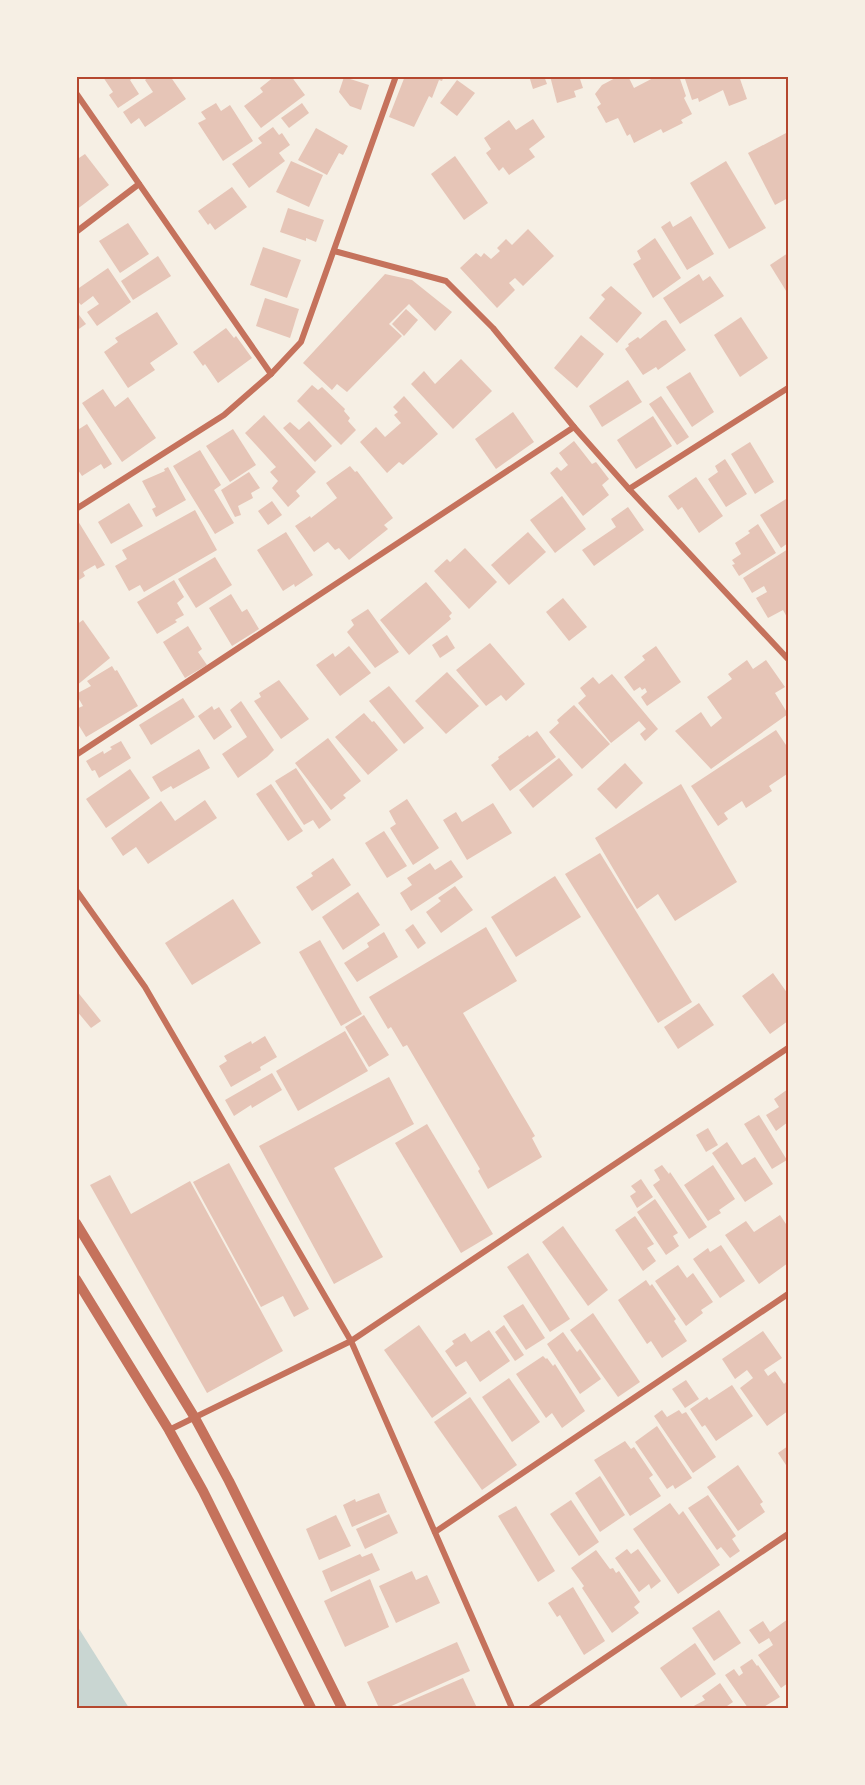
<svg xmlns="http://www.w3.org/2000/svg" width="865" height="1785" viewBox="0 0 865 1785" font-family="Ubuntu,sans-serif">
<rect width="100%" height="100%" fill="#f6efe4"/>
<polygon fill="#c9d6d2" points="76,1624 129,1708 77,1708"/>
<g fill="#e6c5b7">
<polygon points="105,76 135,76 130,80 139,94 118,108 109,95 113,92 103,77"/>
<polygon points="150,76 170,76 186,99 145,127 139,118 131,124 123,112 153,92 145,80"/>
<polygon points="275,76 291,76 305,95 261,128 244,106 263,92 260,88"/>
<polygon points="405,76 444,76 442,81 439,80 432,98 429,96 414,127 389,117"/>
<polygon points="529,76 544,76 547,84 533,89"/>
<polygon points="550,76 579,76 583,88 574,91 576,97 557,103"/>
<polygon points="619,76 628,76 634,88 657,76 679,76 686,96 684,98 692,114 681,120 683,123 663,133 661,129 634,143 630,134 627,136 618,118 606,123 597,107 601,104 595,94 602,85"/>
<polygon points="684,76 739,76 747,99 729,106 723,90 699,102 698,98 692,100"/>
<polygon points="344,77 369,85 361,110 350,106 339,92"/>
<polygon points="457,80 475,93 457,116 440,103"/>
<polygon points="216,103 221,111 230,105 253,141 223,161 198,123 206,119 201,112"/>
<polygon points="302,103 309,113 289,128 281,118"/>
<polygon points="533,119 545,137 529,149 535,157 509,175 503,167 499,171 486,153 491,149 484,138 509,120 516,130"/>
<polygon points="273,127 279,135 282,133 290,145 279,153 285,161 249,188 232,164 262,143 258,138"/>
<polygon points="316,128 348,146 343,155 339,153 327,175 298,160"/>
<polygon points="788,132 788,198 775,205 748,153"/>
<polygon points="85,154 109,185 76,210 76,160"/>
<polygon points="455,156 488,203 464,220 431,174"/>
<polygon points="291,161 323,175 309,207 276,192"/>
<polygon points="726,161 766,228 729,249 690,183"/>
<polygon points="232,187 247,207 215,230 210,223 208,225 198,211"/>
<polygon points="288,208 324,220 316,242 306,238 306,241 280,232"/>
<polygon points="691,216 714,254 687,270 661,227 670,221 673,227"/>
<polygon points="128,223 149,254 120,273 99,241"/>
<polygon points="528,229 554,256 523,286 515,278 509,283 515,290 497,308 460,268 476,253 481,257 484,253 491,259 500,251 497,248 506,239 512,245"/>
<polygon points="655,238 681,278 653,298 633,264 641,259 637,251"/>
<polygon points="263,247 301,260 287,298 250,285"/>
<polygon points="788,253 788,294 770,265"/>
<polygon points="158,256 171,276 133,300 121,281"/>
<polygon points="108,268 131,302 97,326 87,312 99,304 93,296 81,305 76,299 76,290"/>
<polygon points="385,274 412,280 452,312 435,331 409,304 389,324 402,336 347,392 337,384 332,390 303,363"/>
<polygon points="699,274 703,281 710,276 724,296 680,324 663,298"/>
<polygon points="611,286 642,313 617,343 589,318 605,299 601,295"/>
<polygon points="265,298 299,309 290,338 256,326"/>
<polygon points="406,309 418,320 404,336 392,324"/>
<polygon points="76,311 86,324 76,331"/>
<polygon points="157,312 178,344 150,363 155,370 128,388 104,352 118,342 115,338"/>
<polygon points="741,317 768,358 740,377 714,335"/>
<polygon points="666,320 686,350 658,370 656,367 643,375 625,349 629,346 628,344 638,337 640,339 662,321"/>
<polygon points="226,328 234,338 236,336 252,358 218,383 205,364 203,366 193,352"/>
<polygon points="581,335 604,354 577,388 554,368"/>
<polygon points="461,359 492,391 453,429 411,384 424,371 435,384"/>
<polygon points="690,372 714,412 692,427 666,387"/>
<polygon points="628,380 642,402 602,427 589,406"/>
<polygon points="312,385 318,390 322,387 345,409 344,411 350,418 348,421 356,430 341,445 297,401"/>
<polygon points="103,389 115,407 128,397 156,438 122,462 82,403"/>
<polygon points="404,396 438,434 403,465 399,462 387,473 360,442 376,427 385,437 401,423 394,415 398,412 393,407"/>
<polygon points="661,396 689,437 677,445 649,404"/>
<polygon points="513,412 534,442 496,469 475,439"/>
<polygon points="264,415 316,472 296,491 300,496 288,507 272,488 278,481 270,472 276,467 245,433"/>
<polygon points="653,416 672,446 636,469 617,440"/>
<polygon points="309,421 332,446 315,462 283,428 290,422 299,430"/>
<polygon points="87,424 112,464 104,469 101,464 82,476 76,467 76,431"/>
<polygon points="233,429 256,465 230,482 206,446"/>
<polygon points="574,441 592,464 596,462 609,479 602,485 609,495 583,516 550,473 557,467 561,471 568,465 559,453"/>
<polygon points="750,442 774,482 755,494 731,454"/>
<polygon points="200,450 221,485 214,490 234,523 215,534 173,466"/>
<polygon points="725,459 747,494 726,507 708,479 718,472 715,466"/>
<polygon points="350,466 355,472 357,471 393,518 384,525 388,529 349,560 339,548 335,550 328,542 314,552 295,526 310,516 311,518 337,498 326,483"/>
<polygon points="168,467 186,500 156,517 152,509 156,507 142,481 165,471 164,469"/>
<polygon points="249,472 260,488 251,493 253,498 238,506 241,515 235,517 221,490"/>
<polygon points="696,477 723,516 699,533 682,507 678,510 668,496"/>
<polygon points="562,496 586,529 555,553 530,520"/>
<polygon points="786,499 788,503 788,543 781,548 760,515"/>
<polygon points="272,501 282,515 268,525 258,511"/>
<polygon points="129,503 143,526 111,544 98,522"/>
<polygon points="628,507 644,530 594,566 582,550 616,527 611,519"/>
<polygon points="195,510 217,550 144,592 140,585 129,591 115,566 127,559 122,550"/>
<polygon points="78,521 105,565 97,569 95,565 83,572 85,576 76,582 76,522"/>
<polygon points="758,524 776,553 739,576 732,565 735,564 732,560 741,554 735,543 750,533 748,531"/>
<polygon points="286,532 313,575 295,587 294,584 283,591 257,550"/>
<polygon points="528,532 546,552 509,585 491,565"/>
<polygon points="465,548 497,582 469,609 434,571 447,559 450,562"/>
<polygon points="788,549 788,619 783,610 768,618 756,598 767,592 764,586 752,593 743,578"/>
<polygon points="215,557 232,585 196,608 178,579"/>
<polygon points="174,580 184,597 177,603 184,615 175,620 177,622 157,634 137,602"/>
<polygon points="426,582 452,613 449,616 451,619 409,655 380,620"/>
<polygon points="231,594 242,612 247,609 259,629 232,646 209,608"/>
<polygon points="563,598 587,627 569,641 546,612"/>
<polygon points="368,609 399,652 375,668 347,632 354,625 351,620"/>
<polygon points="83,620 110,658 76,686 76,625"/>
<polygon points="188,626 202,649 198,652 207,665 185,678 163,642"/>
<polygon points="447,635 455,648 440,658 432,645"/>
<polygon points="490,643 525,684 506,701 501,695 486,706 456,670"/>
<polygon points="349,646 371,673 340,696 316,665 333,653 335,657"/>
<polygon points="656,646 681,682 647,706 641,697 647,692 645,688 642,690 640,687 634,691 624,677 645,660 642,656"/>
<polygon points="747,660 753,669 766,660 785,687 775,693 788,714 711,769 675,731 701,712 711,727 722,718 707,697 732,679 728,674"/>
<polygon points="112,666 115,671 117,670 138,706 86,737 76,721 76,709 83,706 76,694 91,686 87,681"/>
<polygon points="447,672 479,706 446,734 415,701"/>
<polygon points="612,674 658,729 645,741 640,734 646,729 639,721 611,743 578,703 586,696 580,688 593,677 599,684"/>
<polygon points="279,680 309,719 281,739 254,701 261,697 259,693"/>
<polygon points="389,686 424,728 404,744 369,701"/>
<polygon points="183,698 195,717 151,745 139,725"/>
<polygon points="241,701 274,750 267,757 238,778 222,754 247,737 230,710"/>
<polygon points="574,705 610,744 582,769 549,732 559,723 557,720"/>
<polygon points="212,706 214,710 219,707 232,727 214,740 198,716"/>
<polygon points="364,713 372,722 374,721 398,750 368,775 335,737"/>
<polygon points="776,730 788,748 788,777 787,774 769,786 772,791 746,808 742,801 724,813 728,819 718,826 691,786"/>
<polygon points="537,731 556,757 510,791 491,765 499,759 498,757 528,735 529,737"/>
<polygon points="328,738 361,781 343,795 346,798 331,810 295,763"/>
<polygon points="121,741 131,758 99,778 95,770 92,771 86,761 103,751 104,754 112,749 110,747"/>
<polygon points="199,749 210,768 173,789 171,786 161,792 152,777"/>
<polygon points="559,758 573,775 533,808 519,790"/>
<polygon points="625,763 643,783 616,809 597,789"/>
<polygon points="296,768 331,820 319,829 313,820 304,825 275,781"/>
<polygon points="130,769 150,798 106,828 86,799"/>
<polygon points="271,784 303,831 288,841 256,794"/>
<polygon points="681,784 737,882 675,921 658,894 637,909 595,838"/>
<polygon points="407,799 439,848 413,865 390,828 396,824 389,811"/>
<polygon points="205,800 217,818 148,864 136,847 123,856 111,838 161,801 175,821"/>
<polygon points="493,803 512,833 467,860 443,820 456,812 462,822"/>
<polygon points="384,831 407,866 387,878 365,843"/>
<polygon points="600,853 692,1002 658,1023 565,874"/>
<polygon points="333,858 351,885 312,911 296,887 313,876 311,873"/>
<polygon points="451,860 463,877 411,911 400,893 412,885 407,878 430,863 435,870"/>
<polygon points="555,876 581,917 516,957 491,917"/>
<polygon points="455,886 473,910 441,933 426,912 441,901 438,898"/>
<polygon points="358,892 380,925 343,950 322,917"/>
<polygon points="233,899 261,943 192,985 165,943"/>
<polygon points="413,924 426,943 418,949 405,930"/>
<polygon points="486,927 517,981 463,1013 535,1136 532,1138 542,1157 488,1189 478,1171 480,1169 407,1045 403,1047 391,1027 388,1029 369,997"/>
<polygon points="384,932 398,957 357,982 344,963 369,947 367,943"/>
<polygon points="320,940 362,1014 341,1026 299,952"/>
<polygon points="773,973 788,994 786,996 788,1000 788,1021 770,1034 742,996"/>
<polygon points="76,990 101,1021 91,1028 76,1010"/>
<polygon points="699,1003 714,1025 678,1049 664,1027"/>
<polygon points="364,1015 389,1055 369,1067 345,1027"/>
<polygon points="345,1031 368,1071 298,1111 276,1071"/>
<polygon points="265,1036 277,1057 260,1067 261,1070 231,1087 219,1066 227,1061 224,1056 251,1041 252,1044"/>
<polygon points="272,1073 282,1090 252,1108 251,1105 234,1116 225,1100"/>
<polygon points="389,1077 414,1124 334,1168 383,1257 334,1284 259,1146"/>
<polygon points="788,1089 788,1122 776,1131 766,1115 779,1107 774,1099"/>
<polygon points="759,1115 787,1160 772,1169 744,1124"/>
<polygon points="427,1124 493,1234 461,1253 395,1143"/>
<polygon points="708,1128 718,1145 706,1152 696,1135"/>
<polygon points="727,1142 742,1165 755,1157 773,1184 745,1202 712,1153"/>
<polygon points="229,1163 309,1309 294,1317 283,1296 261,1307 193,1182"/>
<polygon points="662,1165 669,1174 670,1172 707,1227 689,1239 653,1185 660,1180 654,1170"/>
<polygon points="713,1165 735,1199 719,1210 721,1213 708,1221 684,1185"/>
<polygon points="110,1175 131,1214 190,1181 283,1351 207,1393 90,1185"/>
<polygon points="641,1179 653,1197 637,1208 630,1196 636,1192 631,1186"/>
<polygon points="655,1199 678,1233 673,1236 679,1246 666,1255 637,1212"/>
<polygon points="780,1215 788,1227 788,1263 759,1284 725,1235 746,1221 754,1232"/>
<polygon points="635,1216 654,1244 647,1248 656,1261 643,1271 615,1230"/>
<polygon points="563,1226 608,1290 588,1306 542,1242"/>
<polygon points="721,1245 745,1281 720,1298 693,1259 708,1248 710,1252"/>
<polygon points="528,1253 570,1319 550,1332 507,1267"/>
<polygon points="678,1265 687,1278 693,1273 713,1302 701,1310 703,1313 686,1326 655,1281"/>
<polygon points="646,1280 650,1286 652,1284 676,1319 674,1321 687,1341 662,1358 651,1341 647,1344 618,1300"/>
<polygon points="523,1304 545,1338 526,1350 503,1316"/>
<polygon points="593,1313 640,1382 618,1397 570,1330"/>
<polygon points="419,1325 467,1393 432,1418 384,1350"/>
<polygon points="504,1325 524,1355 515,1361 495,1332"/>
<polygon points="489,1330 510,1361 480,1382 466,1361 456,1367 445,1351 454,1344 452,1341 465,1333 471,1342"/>
<polygon points="763,1331 782,1358 764,1370 768,1376 775,1371 784,1384 788,1380 788,1411 767,1426 740,1388 753,1378 747,1370 735,1379 722,1359"/>
<polygon points="563,1332 577,1352 580,1349 601,1379 580,1394 547,1344"/>
<polygon points="543,1356 546,1359 547,1358 553,1366 555,1364 585,1411 562,1428 552,1413 546,1418 516,1374"/>
<polygon points="509,1378 540,1422 512,1442 482,1397"/>
<polygon points="686,1380 699,1399 685,1408 672,1389"/>
<polygon points="732,1385 753,1416 716,1441 705,1425 702,1427 690,1409 707,1397 709,1400"/>
<polygon points="470,1397 517,1465 482,1490 434,1422"/>
<polygon points="662,1410 667,1417 679,1410 682,1414 686,1412 716,1457 693,1473 654,1416"/>
<polygon points="657,1426 692,1478 675,1489 673,1485 667,1489 635,1442"/>
<polygon points="625,1441 631,1449 634,1447 653,1475 649,1478 661,1496 630,1516 594,1460"/>
<polygon points="788,1446 788,1468 778,1453"/>
<polygon points="738,1465 763,1502 760,1504 765,1512 738,1531 707,1487"/>
<polygon points="600,1476 625,1515 600,1532 575,1493"/>
<polygon points="379,1493 387,1512 352,1527 343,1505 355,1499 356,1502"/>
<polygon points="708,1495 736,1536 732,1539 740,1551 730,1558 721,1547 717,1550 688,1508"/>
<polygon points="571,1500 599,1542 579,1556 550,1514"/>
<polygon points="670,1503 679,1515 683,1511 720,1565 678,1594 633,1529"/>
<polygon points="516,1506 555,1571 538,1582 498,1516"/>
<polygon points="389,1514 398,1533 365,1549 356,1529"/>
<polygon points="336,1515 351,1546 319,1560 306,1529"/>
<polygon points="627,1549 631,1554 638,1549 661,1581 651,1589 649,1584 639,1592 615,1558"/>
<polygon points="596,1550 610,1569 613,1568 616,1573 619,1571 640,1602 634,1607 639,1613 612,1633 582,1588 584,1586 571,1568"/>
<polygon points="372,1553 380,1570 331,1592 322,1571 360,1554 362,1557"/>
<polygon points="412,1571 416,1580 427,1575 440,1603 396,1623 379,1586"/>
<polygon points="370,1579 389,1627 345,1647 324,1601"/>
<polygon points="573,1587 605,1641 584,1655 560,1615 557,1617 548,1603"/>
<polygon points="719,1610 741,1643 714,1661 692,1628"/>
<polygon points="788,1619 788,1650 786,1651 788,1655 788,1683 781,1688 758,1655 773,1645 769,1638 759,1644 749,1630 763,1621 770,1632"/>
<polygon points="457,1642 470,1671 387,1708 379,1708 367,1682"/>
<polygon points="695,1643 716,1674 681,1698 660,1668"/>
<polygon points="752,1659 757,1666 758,1665 780,1697 762,1708 748,1708 725,1675 734,1669 739,1676 743,1673 740,1667"/>
<polygon points="463,1678 477,1708 399,1708 398,1706"/>
<polygon points="720,1683 733,1702 724,1708 690,1708 705,1700 702,1696"/>
</g>
<g fill="none" stroke-linecap="round" stroke-linejoin="round">
<g stroke="#c5725c" stroke-width="6">
<polyline points="76,93 271,374"/>
<polyline points="76,232 139,184"/>
<polyline points="334,251 446,281 493,328 574,427 629,489 788,659"/>
<polyline points="629,489 788,388"/>
<polyline points="76,509 224,415 271,374 301,342 396,76"/>
<polyline points="76,755 574,427"/>
<polyline points="76,890 145,987 351,1341 512,1708"/>
<polyline points="169,1430 351,1341 788,1048"/>
<polyline points="435,1532 788,1294"/>
<polyline points="531,1708 788,1534"/>
</g>
<g stroke="#c5725c" stroke-width="10">
<polyline points="76,1223 195,1418 229,1481 342,1708"/>
<polyline points="76,1279 169,1430 203,1491 311,1708"/>
</g>
</g>
<rect width="865" height="1785" fill="none" stroke="#f6efe4" stroke-width="156"/>
<rect x="78" y="78" width="709" height="1629" fill="none" stroke="#b5482f" stroke-width="2"/>
</svg>
